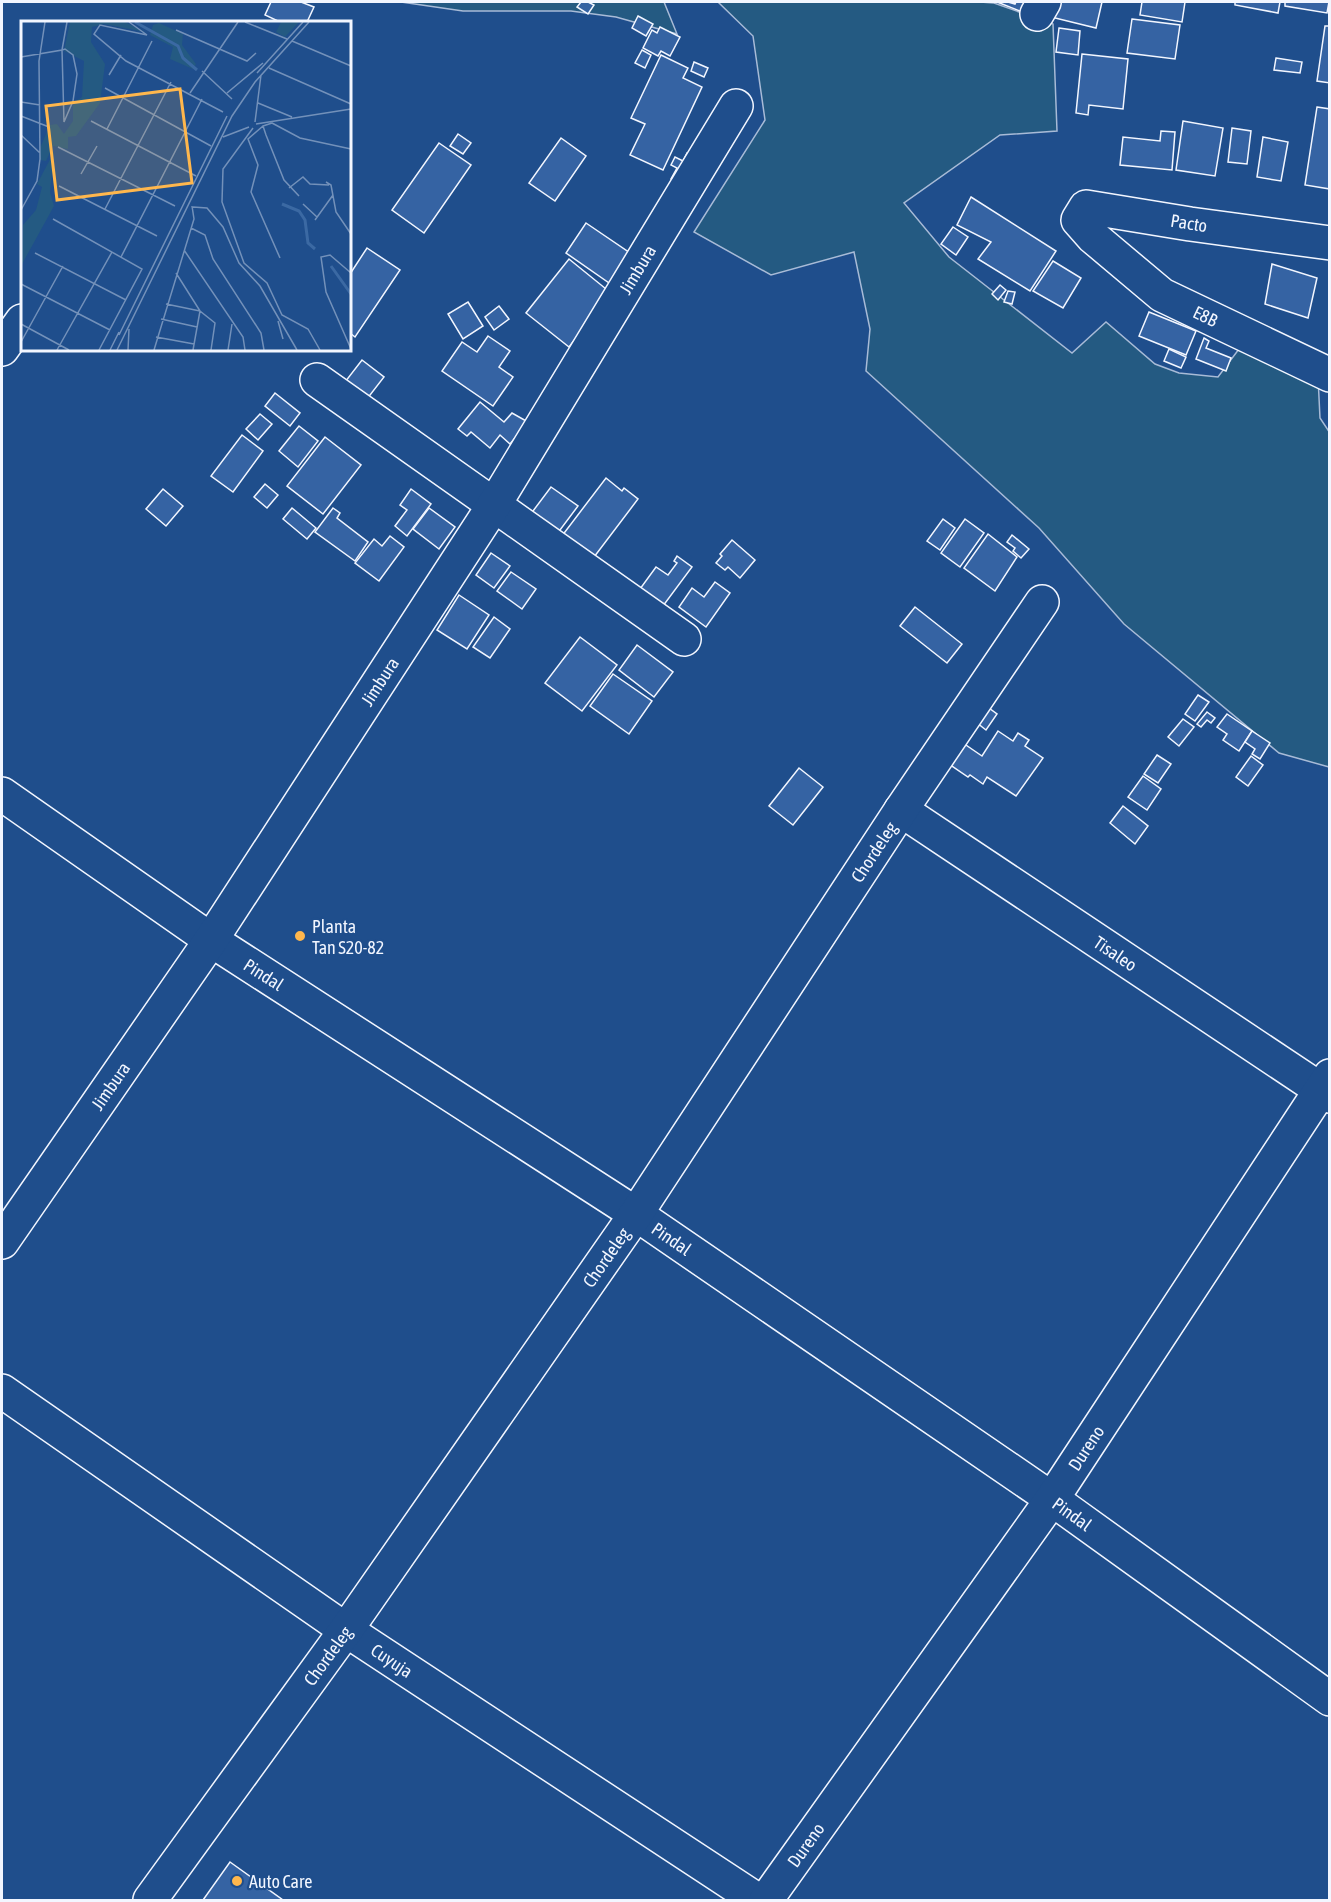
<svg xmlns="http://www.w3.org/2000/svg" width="1331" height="1902" viewBox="0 0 1331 1902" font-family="'Asap Condensed',sans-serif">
<rect width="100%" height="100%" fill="#1f4e8c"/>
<g fill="#245a82" stroke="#a8bbd7" stroke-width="1.5">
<polygon points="401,2 664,2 677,34 616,17 571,11 463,11"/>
<polygon points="718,2 980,2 994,3 1053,24 1057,131 1000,135 904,203 949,257 1072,353 1106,322 1155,364 1179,373 1218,377 1245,341 1318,377 1320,418 1330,433 1329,767 1279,753 1124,624 1039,528 866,371 870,329 854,252 771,275 694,232 765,120 753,36"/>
</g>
<g fill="#3563a3" stroke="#f2f6ff" stroke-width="1.5">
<polygon points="271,2 301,2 314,7 307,22 280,22 265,15"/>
<polygon points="581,2 588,2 594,5 588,14 577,7"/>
<polygon points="997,2 1008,2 1015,4 1016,2 1030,2 1025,13"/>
<polygon points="1055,2 1102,2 1096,28 1051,17"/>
<polygon points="1142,2 1185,2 1182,22 1140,15"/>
<polygon points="1235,2 1280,2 1278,13 1235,5"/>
<polygon points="1285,2 1329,2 1327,13 1285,6"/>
<polygon points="638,16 653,24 646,36 632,28"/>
<polygon points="1132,19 1180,25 1175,59 1127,53"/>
<polygon points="1325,26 1330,26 1330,83 1317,81"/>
<polygon points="660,27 680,37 670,56 661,51 658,56 643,48 652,30 657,33"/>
<polygon points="1059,28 1080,31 1078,55 1056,52"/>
<polygon points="642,50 651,55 645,68 635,63"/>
<polygon points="1082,54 1128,59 1123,109 1089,105 1088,115 1076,113"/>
<polygon points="661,55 688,68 683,78 702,87 663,170 630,155 645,124 631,118"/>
<polygon points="1276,58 1302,62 1300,73 1274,70"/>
<polygon points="694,62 708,68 704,77 691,71"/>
<polygon points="1317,107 1330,109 1330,189 1305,185"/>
<polygon points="1183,121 1223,128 1215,176 1176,170"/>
<polygon points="1232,128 1251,131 1247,164 1228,162"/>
<polygon points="1161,131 1175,132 1172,170 1120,165 1123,137 1160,141"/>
<polygon points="458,134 471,143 463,154 450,146"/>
<polygon points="1263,137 1288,142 1281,181 1257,177"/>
<polygon points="561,138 586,156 555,201 529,183"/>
<polygon points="439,143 471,165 424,233 392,210"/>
<polygon points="687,153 693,157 679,183 671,179 677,168 671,165 675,157 683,161"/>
<polygon points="971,197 1056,251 1030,291 978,259 991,242 957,225"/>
<polygon points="586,223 633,255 612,285 566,253"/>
<polygon points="953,227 968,237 956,255 941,244"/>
<polygon points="367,248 400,270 355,337 350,333 350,274"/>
<polygon points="569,259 611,293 569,347 526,313"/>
<polygon points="1053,261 1081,278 1063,308 1033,291"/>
<polygon points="1272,264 1317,278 1308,318 1265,304"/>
<polygon points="1000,285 1006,290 998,300 992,294"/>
<polygon points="1008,291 1015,292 1012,304 1004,302"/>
<polygon points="468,302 483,326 463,339 448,314"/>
<polygon points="499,306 509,319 494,330 485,317"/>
<polygon points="1149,312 1196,331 1186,355 1139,336"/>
<polygon points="488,336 510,351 499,367 513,377 493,406 442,371 462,342 477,352"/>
<polygon points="1204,338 1209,341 1206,348 1231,358 1226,371 1196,359"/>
<polygon points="1169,349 1186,357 1181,368 1164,361"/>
<polygon points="362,360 384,377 360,408 338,391"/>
<polygon points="275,393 300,413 290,426 265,406"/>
<polygon points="480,402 504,422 512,413 528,422 510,444 500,435 490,448 471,432 467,436 458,429"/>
<polygon points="260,414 272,424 258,440 246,429"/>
<polygon points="299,426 318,441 298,467 279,451"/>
<polygon points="242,435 263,451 233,492 211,476"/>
<polygon points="325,437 361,465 323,514 287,486"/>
<polygon points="606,478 622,491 624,488 638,499 588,565 555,545"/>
<polygon points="265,484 278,495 267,508 254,497"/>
<polygon points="551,487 578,506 551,542 524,523"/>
<polygon points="163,489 183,506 166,526 146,509"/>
<polygon points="411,489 431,504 407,536 395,526 407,510 400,505"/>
<polygon points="292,508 316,528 307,539 283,519"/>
<polygon points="333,508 340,513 337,518 368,542 355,561 315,532"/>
<polygon points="429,508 455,527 439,549 413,529"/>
<polygon points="943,519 955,528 940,550 927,541"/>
<polygon points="965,519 984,533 960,567 941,553"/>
<polygon points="988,534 1017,557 995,591 964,568"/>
<polygon points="1012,535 1029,549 1021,558 1013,551 1015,548 1007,542"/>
<polygon points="390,536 404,547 379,581 355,563 374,539 382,546"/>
<polygon points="732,540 755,560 740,578 728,567 725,570 716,563 722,556 720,554"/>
<polygon points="491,553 510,566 494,588 476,575"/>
<polygon points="677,556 692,567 660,610 637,593 656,567 668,575 677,563 674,561"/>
<polygon points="511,572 536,589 522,609 497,591"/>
<polygon points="715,582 730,593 706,627 679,607 692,588 704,597"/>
<polygon points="459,595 489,615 467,649 437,630"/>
<polygon points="915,607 962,644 947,663 900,626"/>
<polygon points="494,617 510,629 490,658 473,647"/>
<polygon points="580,637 617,665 582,711 545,683"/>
<polygon points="637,645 673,672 654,697 619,670"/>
<polygon points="613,674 652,701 629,734 590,706"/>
<polygon points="1198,695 1209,702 1195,721 1185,714"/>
<polygon points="978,700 997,714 986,730 967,715"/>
<polygon points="1207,712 1215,718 1211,723 1207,720 1201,727 1197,724"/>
<polygon points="1227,714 1252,731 1239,751 1223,740 1227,734 1217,727"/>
<polygon points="1183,719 1194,727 1179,746 1168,737"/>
<polygon points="998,731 1013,741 1018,733 1029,740 1025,746 1043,758 1016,796 987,777 983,784 970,775 968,777 946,762 960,741 982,756"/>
<polygon points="1252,731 1270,743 1260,759 1252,754 1255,749 1245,742"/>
<polygon points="1157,755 1171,764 1158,783 1144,774"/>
<polygon points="1251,756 1263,765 1248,786 1236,777"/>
<polygon points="799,768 823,787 793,825 769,806"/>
<polygon points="1143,776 1161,789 1147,810 1128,797"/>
<polygon points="1123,806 1148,826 1135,844 1110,823"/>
<polygon points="230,1862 283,1900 203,1900"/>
</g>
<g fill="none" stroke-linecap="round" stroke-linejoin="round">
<defs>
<g id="minor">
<polyline points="1037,14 1044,2"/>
<path id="s1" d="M1330 243 1190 224 1086 207 1078 220 1093 237 1162 295 1330 375"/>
<polyline points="2,349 22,321"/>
<polyline points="317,380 684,639"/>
<path id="s2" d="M2 794 211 940 636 1214 1052 1499 1330 1699"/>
<path id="s3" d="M901 810 1330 1096"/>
<path id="s4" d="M2 1242 211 940 494 505 736 106"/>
<path id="s5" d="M2 1391 346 1630 757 1900"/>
<path id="s6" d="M150 1900 346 1630 636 1214 901 810 1042 602"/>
<path id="s7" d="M766 1900 1052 1499 1330 1076"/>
</g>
</defs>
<use href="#minor" stroke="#f2f6ff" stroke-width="36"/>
<use href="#minor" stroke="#1f4e8c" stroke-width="33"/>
</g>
<g fill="#ffb74d" stroke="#1f4e8c" stroke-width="2">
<circle cx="300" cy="936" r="6"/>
<circle cx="237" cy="1881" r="6"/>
</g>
<g text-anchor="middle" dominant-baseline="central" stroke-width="4.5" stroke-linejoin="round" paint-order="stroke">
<g font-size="18" fill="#f2f6ff" stroke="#1f4e8c">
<text transform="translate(1189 223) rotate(9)">Pacto</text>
<text stroke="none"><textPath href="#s4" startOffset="1162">Jimbura</textPath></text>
<text stroke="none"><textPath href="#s1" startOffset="423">E8B</textPath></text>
<text stroke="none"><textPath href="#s4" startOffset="676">Jimbura</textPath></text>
<text stroke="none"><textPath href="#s6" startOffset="1274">Chordeleg</textPath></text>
<text stroke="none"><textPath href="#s3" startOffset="258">Tisaleo</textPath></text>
<text stroke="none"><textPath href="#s2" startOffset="318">Pindal</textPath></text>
<text stroke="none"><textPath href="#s4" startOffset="190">Jimbura</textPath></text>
<text stroke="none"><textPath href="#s2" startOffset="804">Pindal</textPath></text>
<text stroke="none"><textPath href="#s6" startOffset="788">Chordeleg</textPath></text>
<text stroke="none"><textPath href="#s7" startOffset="554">Dureno</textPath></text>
<text stroke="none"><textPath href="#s2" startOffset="1290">Pindal</textPath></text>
<text stroke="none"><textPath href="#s6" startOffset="302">Chordeleg</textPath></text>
<text stroke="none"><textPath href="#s5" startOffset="474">Cuyuja</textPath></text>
<text stroke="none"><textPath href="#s7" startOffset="68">Dureno</textPath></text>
</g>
<g font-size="18" fill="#f2f6ff" stroke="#1f4e8c" text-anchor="start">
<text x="312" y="926">Planta<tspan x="312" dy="21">Tan S20-82</tspan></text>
<text x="249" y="1881">Auto Care</text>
</g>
</g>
<g transform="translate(21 21)">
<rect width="330" height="330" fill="#1f4e8c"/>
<path d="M49 1H104L124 11 83 3 71 6 70 21 84 43 79 82 55 115 47 116V128L32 125 25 140 19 139V127L29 104 36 103 43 113 52 100V82L61 76 63 40 43 30ZM260 1H278L264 16 255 11ZM138 2 162 13 161 24 175 43 172 48 149 38 152 26 129 14 132 4ZM33 131 29 171 33 185 0 245 2 204 15 189 21 166 16 163Z" fill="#245a82"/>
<path fill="none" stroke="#3b69a3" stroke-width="3" d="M114 1 157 25 162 37 176 49M261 183 278 190 284 199 287 222 294 228M310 245 330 273"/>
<path fill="none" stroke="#7391ba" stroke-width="1.5" d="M108 1 126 14 79 4 73 13 105 40 202 91M224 1 266 18M155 9 226 40 235 32M271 20 330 45M44 28 52 34 56 53 52 80 43 101 41 29ZM0 36 41 29 46 1M248 47 330 83M181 50 211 78M236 52 282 1M88 54 100 34M84 67 190 125M169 72 217 1M206 72 242 42M0 81 19 84M237 82 271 96M0 95 28 106M70 100 175 155M234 101 240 54M251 102 242 105 245 114 263 159 278 175M251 102 279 117 330 128M235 103 330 88M242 105 227 118 237 144 230 171 259 237M232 107 202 148 201 181 223 242 246 262 261 294 287 308 299 329M86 108 131 20M0 114 19 132M202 116 228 106M37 126 154 185M60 153 76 125M305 161 310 164 315 191 330 213M38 165 136 215M268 167 282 156 289 163 308 164M282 183 296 196M172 186 186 187 202 206 218 242 239 265 276 329M84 188 150 61M0 189 16 160 19 138 18 40 24 1M32 198 121 248 78 329M294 199 312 174M170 207 184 214 192 238 240 312 243 329M163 229 222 316 224 329M14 232 105 279M100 236 181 78M155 252 179 290 194 302 190 329M330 252 309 234 300 236 305 271 330 328M0 263 89 309M145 283 179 290M140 298 176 306M257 300 262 318M0 303 48 329M98 314 206 95M135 316 173 323M0 321 42 245M36 329 91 231M89 329 98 311M96 329 211 95 234 61 288 1M107 329 108 308M133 329 173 198 171 185M172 329 179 290M207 329 211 303"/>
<path fill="#ffb74d" fill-opacity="0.15" stroke="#ffb74d" stroke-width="3" d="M159 68 171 162 36 179 25 85Z"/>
<rect width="330" height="330" fill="none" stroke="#f2f6ff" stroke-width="3"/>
</g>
<rect width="1331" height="1902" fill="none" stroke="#f2f6ff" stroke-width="6"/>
</svg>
